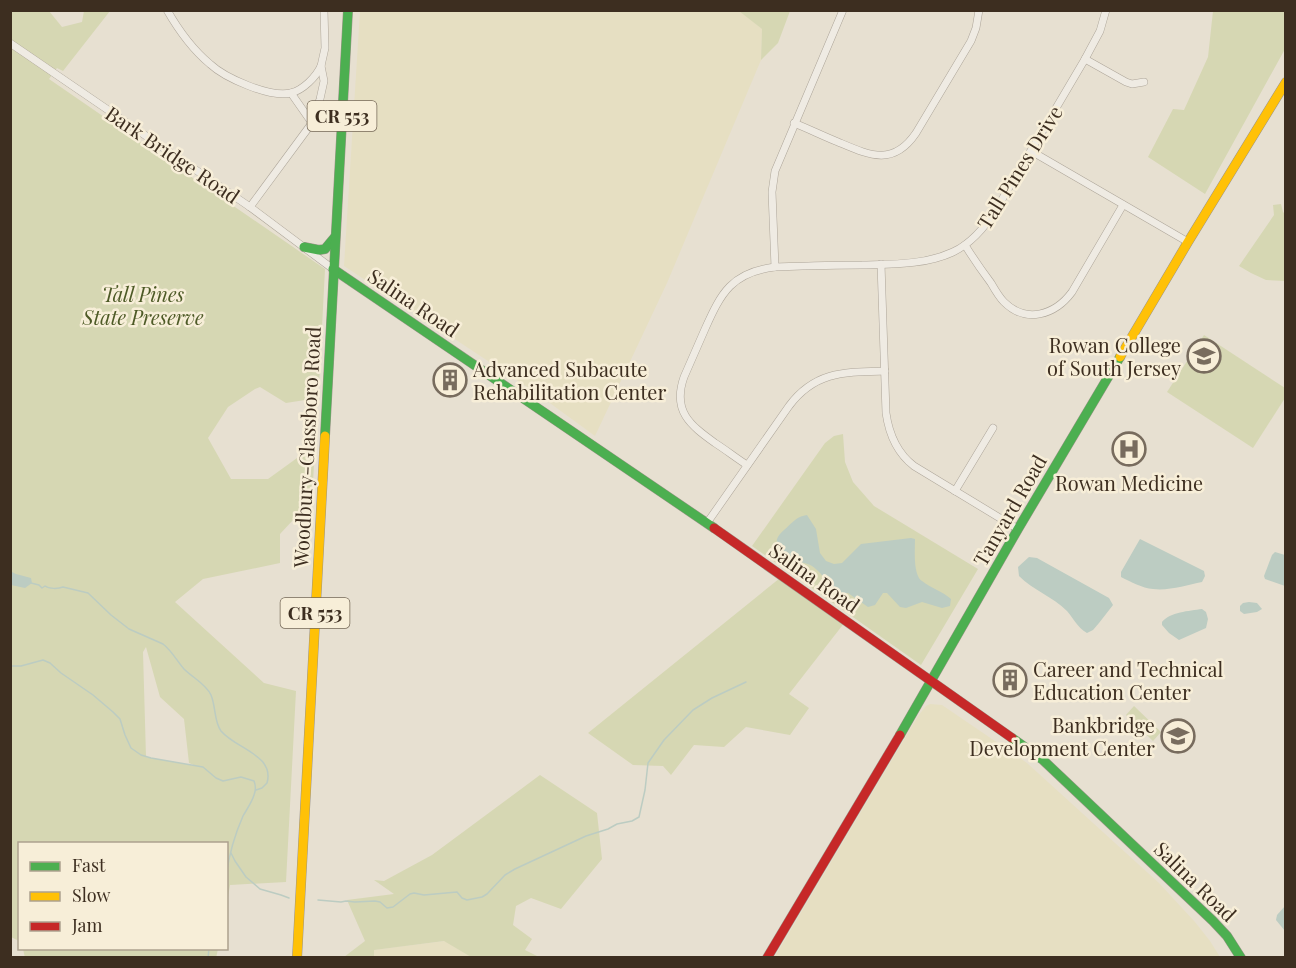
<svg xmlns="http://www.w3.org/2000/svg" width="1296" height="968" viewBox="0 0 1296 968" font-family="'Playfair Display',serif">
<rect width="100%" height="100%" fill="#e7e0d1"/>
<g fill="#e6dfc2">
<polygon points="739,10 762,29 761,60 667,283 595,436 532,390 344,266 360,11"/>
<polygon points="930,704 942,705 1027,763 1159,883 1195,922 1210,941 1220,957 774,958 918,716 926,706"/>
<polygon points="445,941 471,957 374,957 373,950"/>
</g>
<g fill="#d6d7b3" fill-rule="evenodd">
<path d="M11 11H49L62 27 82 22 84 11H110L63 71 57 68 49 79 325 269 319 385 305 400 286 403 260 387 255 389 228 407 208 438 231 479H268L315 445 312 501 307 505 280 534V563L203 579 175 602 264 683 296 691 286 882 230 885 227 903 226 844H20L19 941 11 937ZM146 647 160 697 184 719 189 763 196 766 146 757 143 652Z"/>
<polygon points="739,11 790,11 778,43 761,60 762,29"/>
<polygon points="1213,11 1285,11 1285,49 1205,194 1148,157 1173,109 1184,110 1208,57"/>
<polygon points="1281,204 1283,212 1285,214 1285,281 1266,280 1251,273 1239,266 1274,215 1273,205"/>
<polygon points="1204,335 1285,388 1285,398 1253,448 1167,392"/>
<polygon points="843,434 845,462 853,482 874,506 978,569 921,665 752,546 825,443 834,436"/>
<polygon points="780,578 845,622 789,694 809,708 790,735 746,727 724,747 694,745 671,775 663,766 633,765 588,733"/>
<polygon points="1134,706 1161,732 1153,741 1126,715"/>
<polygon points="540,775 597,813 602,859 561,909 531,898 516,906 513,925 532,939 525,950 539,957 471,957 444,941 374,950 374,957 344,957 365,941 347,900 394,894 374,880 384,881 432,855"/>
<polygon points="23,949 23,948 218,949 216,958 25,958"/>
</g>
<g fill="#bcccc2">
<path d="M807 515 816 529 820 553 826 561 834 564 842 563 861 544 911 538 915 539C915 550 913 575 922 581 931 588 942 591 951 599L950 606 942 608 922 602 906 608 900 607 887 593H883L875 605 868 607 848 593 838 595C829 588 826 578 817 570 809 562 805 564 796 561 793 559 791 557 788 555 776 546 772 541 784 530 792 523 797 516 807 515Z"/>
<path d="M1140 539 1204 571 1205 576 1202 582C1187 585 1169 591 1153 589 1142 588 1131 582 1121 577V572Z"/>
<polygon points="1275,552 1285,555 1285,586 1265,579 1264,576 1272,555"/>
<path d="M1029 557 1037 558 1109 598 1113 605 1099 623 1093 630 1087 633C1077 627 1074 619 1067 611 1053 597 1033 590 1019 576L1018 567Z"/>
<polygon points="10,571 16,574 31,578 32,583 25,588 11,585"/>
<polygon points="1249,602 1257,603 1262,609 1257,612 1244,614 1240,611 1240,606 1243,603"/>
<path d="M1202 609 1206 612 1208 619 1206 628 1179 640 1169 633 1162 625V622C1170 612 1189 611 1202 609Z"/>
<polygon points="1285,906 1285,931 1276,920 1277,915"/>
</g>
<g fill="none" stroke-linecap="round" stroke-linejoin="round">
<g stroke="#bcccc2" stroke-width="1.5">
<path d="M31 583 39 585 42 588 45 586C49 589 58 589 63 587L88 593 111 615 129 629 163 644C172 651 177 661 184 669 193 678 206 684 211 695 216 707 214 722 221 731 236 749 275 755 267 783L262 788 256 790"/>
<path d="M10 666H21L43 660 50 663 61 673 93 695 113 712 120 719 125 735 131 748 141 755 151 758 203 767 216 778 223 781 241 777 254 781C256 786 256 790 254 795 252 802 247 809 243 816 235 834 229 855 226 876"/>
<polyline points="231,853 235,861 246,877 260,889 281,895 289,898"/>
<polyline points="318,900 341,902 346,901 355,902 375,901 380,902 387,908 393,907 410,894 414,893 424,895 457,892 462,898 467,900 482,897 487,894 505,875 515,869 586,836 608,829 617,824 632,821 639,817 645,790 648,763 664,740 693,710 712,698 746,682"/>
<polyline points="208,958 209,948"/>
</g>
<defs>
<g id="street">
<path d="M167 10C179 31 192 49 210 64 225 78 270 98 291 93 303 90 316 77 321 66"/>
<polyline points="10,43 250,207 333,269"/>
<polyline points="1085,59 1126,82 1132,84 1144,82"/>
<polyline points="291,93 312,123"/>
<path d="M794 123C809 129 823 136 838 142 869 155 893 167 916 133L971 41 976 28 979 10"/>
<polyline points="1031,151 1188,242"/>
<polyline points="250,207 312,123 320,99 324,81 321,66 325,48 324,10"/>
<path d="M965 245C973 258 982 271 991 283 995 290 999 297 1004 302 1026 324 1055 315 1072 292L1123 205"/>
<path d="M881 264 886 413C889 434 897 453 914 466L1018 529"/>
<polyline points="775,267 772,192 775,171 843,10"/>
<path d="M747 465C736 458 726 450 715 443 690 425 672 411 684 377 691 361 698 345 705 329 721 293 732 272 775 267 804 266 833 265 862 265 892 264 925 265 953 252 972 243 986 226 997 208L1085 59 1100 31 1106 10"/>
<polyline points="955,491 993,428"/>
<path d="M707 523 789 406C815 371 845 372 885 371"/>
</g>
<g id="fast">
<polyline points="304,247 319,250 325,249 335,237"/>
<polyline points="333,269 714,528"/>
<polyline points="325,436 348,10"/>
<polyline points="900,735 1018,529 1120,357"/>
<polyline points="1012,738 1043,760 1213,921 1227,936 1241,958"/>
</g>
<g id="slow">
<polyline points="1120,357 1188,242 1286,82"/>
<polyline points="297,958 325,436"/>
</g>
<g id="jam">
<polyline points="714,528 1012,738"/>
<polyline points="767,958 900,735"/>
</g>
</defs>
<use href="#street" stroke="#ada599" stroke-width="8"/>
<use href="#fast" stroke="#9c958a" stroke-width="10"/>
<use href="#slow" stroke="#9c958a" stroke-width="10"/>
<use href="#jam" stroke="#9c958a" stroke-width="10"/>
<use href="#street" stroke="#efebe3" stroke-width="7"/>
<use href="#fast" stroke="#4caf50" stroke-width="9"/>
<use href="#slow" stroke="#ffc107" stroke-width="9"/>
<use href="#jam" stroke="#c62828" stroke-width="9"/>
</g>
<defs>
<symbol id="university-ring" viewBox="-11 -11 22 22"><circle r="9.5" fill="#f7eed8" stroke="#786c5e" stroke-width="1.5"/><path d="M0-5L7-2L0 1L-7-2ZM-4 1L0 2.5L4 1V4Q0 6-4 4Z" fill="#786c5e"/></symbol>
<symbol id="building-ring" viewBox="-11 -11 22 22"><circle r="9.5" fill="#f7eed8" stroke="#786c5e" stroke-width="1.5"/><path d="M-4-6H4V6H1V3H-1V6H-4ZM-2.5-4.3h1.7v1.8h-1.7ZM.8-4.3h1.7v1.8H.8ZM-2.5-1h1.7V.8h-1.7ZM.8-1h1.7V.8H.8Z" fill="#786c5e"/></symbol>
<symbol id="hospital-ring" viewBox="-11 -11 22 22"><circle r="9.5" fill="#f7eed8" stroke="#786c5e" stroke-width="1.5"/><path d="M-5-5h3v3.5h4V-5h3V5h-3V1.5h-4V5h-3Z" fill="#786c5e"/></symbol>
<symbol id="school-ring" viewBox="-11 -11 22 22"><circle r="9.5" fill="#f7eed8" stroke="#786c5e" stroke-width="1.5"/><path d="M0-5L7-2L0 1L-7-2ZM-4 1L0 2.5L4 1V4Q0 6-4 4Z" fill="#786c5e"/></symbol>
</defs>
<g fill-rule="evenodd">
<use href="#university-ring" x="1185" y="337" width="38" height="38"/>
<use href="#building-ring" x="431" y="361" width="38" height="38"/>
<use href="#hospital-ring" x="1110" y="430" width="38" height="38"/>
<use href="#building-ring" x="991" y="661" width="38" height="38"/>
<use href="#school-ring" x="1159" y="717" width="38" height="38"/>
</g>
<g text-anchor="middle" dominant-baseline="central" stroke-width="5" stroke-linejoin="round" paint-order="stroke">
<g fill="#f7eed8" stroke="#756857" stroke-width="1.5">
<rect x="307.5" y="101" width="69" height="30" rx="4.5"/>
<rect x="280.5" y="598" width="69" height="30" rx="4.5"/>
</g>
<g font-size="18" font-weight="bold" fill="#3d2e20">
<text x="342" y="116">CR 553</text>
<text x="315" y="613">CR 553</text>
</g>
<g font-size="20" fill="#3d2e20" stroke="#f7eed8">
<text transform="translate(173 154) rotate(34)">Bark Bridge Road</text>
<text transform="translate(1019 167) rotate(-58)">Tall Pines Drive</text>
<text transform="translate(414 302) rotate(34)">Salina Road</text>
<text transform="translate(306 447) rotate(-87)">Woodbury-Glassboro Road</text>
<text transform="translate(1009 510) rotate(-60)">Tanyard Road</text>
<text transform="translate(815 577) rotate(35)">Salina Road</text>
<text transform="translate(1196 881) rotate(44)">Salina Road</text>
</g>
<g font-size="20" font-style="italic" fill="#4d5a26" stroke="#f7eed8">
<text x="143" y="293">Tall Pines<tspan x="143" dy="23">State Preserve</tspan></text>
</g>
<g font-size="20" fill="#3d2e20" stroke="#f7eed8" text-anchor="end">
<text x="1181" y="344">Rowan College<tspan x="1181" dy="23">of South Jersey</tspan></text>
<text x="473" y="368" text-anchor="start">Advanced Subacute<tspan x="473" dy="23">Rehabilitation Center</tspan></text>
<text x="1129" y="482" text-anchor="middle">Rowan Medicine</text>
<text x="1033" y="668" text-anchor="start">Career and Technical<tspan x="1033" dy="23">Education Center</tspan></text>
<text x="1155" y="724">Bankbridge<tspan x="1155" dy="23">Development Center</tspan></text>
</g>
</g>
<rect width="1296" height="968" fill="none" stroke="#3d2e20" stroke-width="24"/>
<rect x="18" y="842" width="210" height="108" fill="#f7eed8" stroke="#ada18e" stroke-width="1.5"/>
<rect x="30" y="862" width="30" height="9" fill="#4caf50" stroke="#ada18e" stroke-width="1.5"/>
<text x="72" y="872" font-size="18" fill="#3d2e20">Fast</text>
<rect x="30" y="892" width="30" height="9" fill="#ffc107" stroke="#ada18e" stroke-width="1.5"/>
<text x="72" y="902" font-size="18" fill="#3d2e20">Slow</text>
<rect x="30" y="922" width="30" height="9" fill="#c62828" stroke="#ada18e" stroke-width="1.5"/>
<text x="72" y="932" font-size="18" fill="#3d2e20">Jam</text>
</svg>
